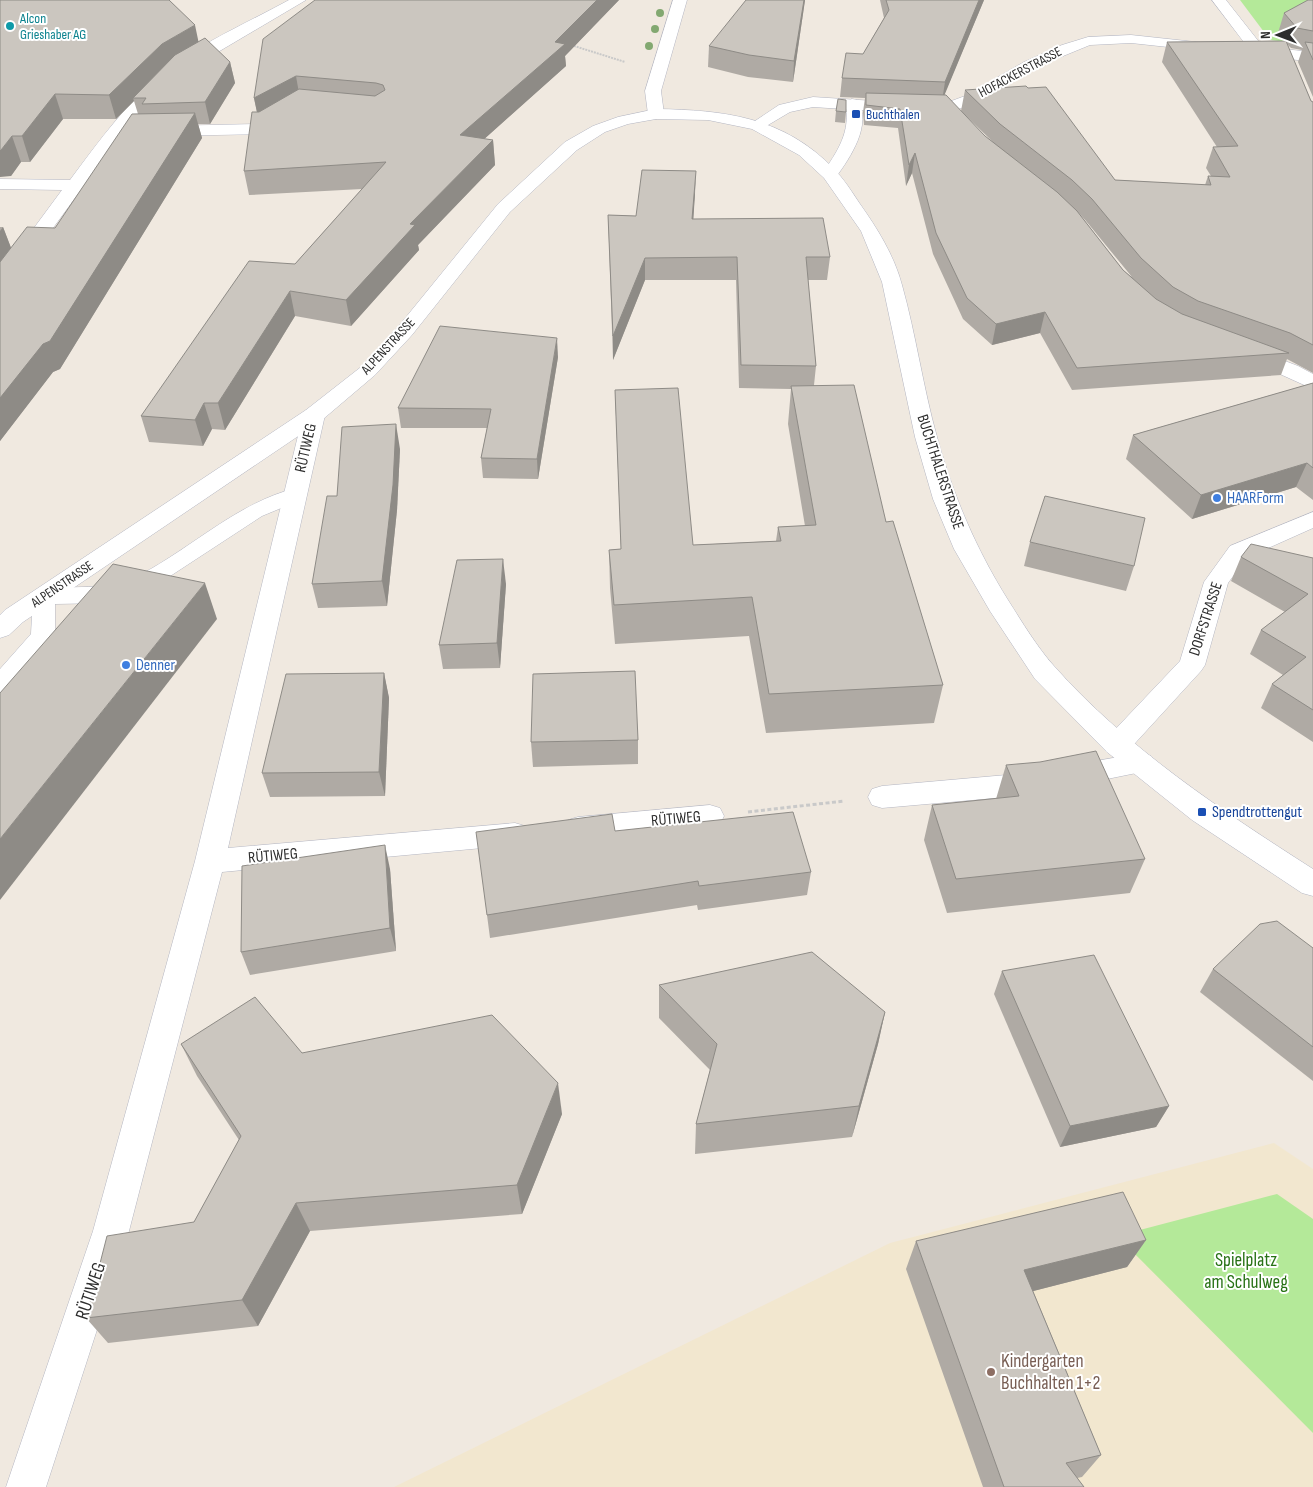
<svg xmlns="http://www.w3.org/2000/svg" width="1313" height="1487" viewBox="0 0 1313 1487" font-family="'Sofia Sans Condensed',sans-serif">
<rect width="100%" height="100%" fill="#f0e9e0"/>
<polygon fill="#f2e7cf" points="1274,1143 1313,1169 1313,1487 394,1487 890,1243"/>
<g fill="#b4e999">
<polygon points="1240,0 1313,0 1313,45 1270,40"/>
<polygon points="1277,1194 1313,1219 1313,1433 1117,1236"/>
</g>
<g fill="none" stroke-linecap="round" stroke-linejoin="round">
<defs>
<g id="lane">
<path d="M852 99 857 100C873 124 850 158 836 177H824L822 174C837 152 852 131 845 103Z"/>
<path d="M296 488 303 489 306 494 303 499 262 516 155 586 104 603 55 604V636L51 642 8 690 0 693V669L31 634 33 597 36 592C71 582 106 594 140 575 193 547 237 503 296 488Z"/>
</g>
<g id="street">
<path d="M289 0H306L179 75 155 98 115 143 7 291 0 293V274L62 190 0 189V179L70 180C99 141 130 98 169 68 205 41 249 22 289 0Z"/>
<polygon points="673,0 687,0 661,91 664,114 656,119 648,114 645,91"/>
<polygon points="1212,0 1226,0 1263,47 1313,52 1313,62 1250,54 1249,49"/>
<polygon points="1131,35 1205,43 1212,47 1205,51 1131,43 1090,45 1034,68 977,102 948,113 905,113 813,107 790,112 763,128 751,128 749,125 779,105 813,97 905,103 946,103 965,96 1024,62 1062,45 1088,37"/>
<polygon points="284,111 290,113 292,116 290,119 263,134 163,136 155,131 163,126 259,124"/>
<polygon points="1249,347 1298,366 1313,374 1313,389 1242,357 1239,353 1242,349"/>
<polygon points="314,409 322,410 325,415 228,848 515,823 525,826 530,834 525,842 515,845 222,872 129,1231 46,1487 6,1487 93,1231 195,861 303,415 306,410"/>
<polygon points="1313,512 1313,528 1246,558 1228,583 1205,665 1201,671 1127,752 1117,755 1107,752 1103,745 1107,738 1180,661 1204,582 1230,546"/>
<polygon points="1141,753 1151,756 1155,763 1151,770 1029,795 882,808 872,805 868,797 872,789 882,786 1029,773"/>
<polygon points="710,805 720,808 724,816 720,824 710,827 578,839 568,836 563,828 568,820 578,817"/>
</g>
<path id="secondary" d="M656 109C725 110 784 117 834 169 844 179 852 192 860 204 877 228 894 255 902 285 916 335 923 387 937 437 953 495 976 549 1008 600 1022 622 1037 647 1054 666 1128 749 1221 810 1313 869V896L1302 893 1192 820 1107 752 1035 679 990 611 954 549 933 499 915 437 882 282 861 231 824 178 799 155 752 129 708 120 656 119 628 124 605 132 577 150 510 212 412 335 375 375 322 420 23 622 9 635 0 638V615L5 610 306 410 361 367 398 327 498 204 565 142 593 126 618 117Z"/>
</defs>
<use href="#lane" stroke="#b4b6c2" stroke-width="1"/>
<use href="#street" stroke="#b4b6c2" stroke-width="1"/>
<use href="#secondary" stroke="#b4b6c2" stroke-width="1"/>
<polyline stroke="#c9c9c9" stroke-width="2" stroke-dasharray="2 1" stroke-linecap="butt" points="571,45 625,62"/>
<polyline stroke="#c9c9c9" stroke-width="3" stroke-dasharray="4 2.5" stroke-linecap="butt" points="748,812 844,801"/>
<use href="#lane" fill="#fff" fill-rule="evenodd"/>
<use href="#street" fill="#fff" fill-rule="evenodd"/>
<use href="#secondary" fill="#fff" fill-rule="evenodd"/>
</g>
<g fill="#82a871">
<circle cx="660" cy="13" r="4"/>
<circle cx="655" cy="29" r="4"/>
<circle cx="649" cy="46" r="4"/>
</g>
<g fill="#afaaa4" fill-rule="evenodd">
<polygon points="0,0 198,42 230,62 235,83 210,124 198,124 202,138 60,369 53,372 0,441 0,227 3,227 11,248 55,228 138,114 134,101 116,119 63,119 30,162 21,162 11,176"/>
<polygon points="315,0 619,0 565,56 566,66 484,139 493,140 495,165 418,245 419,250 351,326 295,316 225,430 212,429 203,446 149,442 141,416 295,264 362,189 249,195 244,171 257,112 254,98"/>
<polygon points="805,0 793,82 748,77 708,67 709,46"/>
<path d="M880 0H984L944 95 985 136 993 142 961 111 965 90 1115 180 1205 185 1208 176H1211L1206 168 1213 147H1217L1162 62 1167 42 1285 41 1278 33 1284 13 1313 0V97L1298 62 1302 50 1291 48 1287 44 1311 101 1313 102V373L1287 359 1281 375 1072 390 1040 333 992 345 963 319 933 254 912 173 906 186 898 128 864 125 863 112 865 98 840 97 842 78 863 54 884 18ZM1078 212 1086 221 1132 277 1123 270Z"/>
<polygon points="836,111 846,112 845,123 835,122"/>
<polygon points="695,193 693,219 830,257 827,280 808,280 816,366 814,385 886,522 943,685 934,723 766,733 749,636 615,644 610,588 609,550 621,549 615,390 693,545 776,541 778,527 805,526 788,424 791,389 739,388 736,280 645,280 613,360 608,215 636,216"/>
<polygon points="558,357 538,479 483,478 481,458 487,428 401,428 398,408"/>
<polygon points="1313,383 1313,500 1296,487 1192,519 1126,459 1133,435"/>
<polygon points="400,449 397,510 387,606 318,608 312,584 337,496"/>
<polygon points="1030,542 1134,566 1126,591 1024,566"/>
<polygon points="1241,557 1313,558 1313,742 1261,708 1272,684 1283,675 1250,654 1261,630 1285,612 1231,581"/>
<polygon points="506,584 500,668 443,669 439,645"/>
<polygon points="384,673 389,698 385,796 270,797 262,773"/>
<polygon points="638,740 638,764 533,767 531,742"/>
<polygon points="1006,765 1145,859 1130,893 947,913 924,840 932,805 996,799"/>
<polygon points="615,831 811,872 807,895 698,910 697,905 490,938 487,915"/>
<polygon points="390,869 396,951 250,975 241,952"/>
<polygon points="1313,948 1313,1081 1200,992 1213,969"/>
<polygon points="1002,971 1169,1106 1156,1127 1060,1147 994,994"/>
<polygon points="659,985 885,1012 878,1044 852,1137 695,1154 696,1124 710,1070 659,1018"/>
<polygon points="181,1044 302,1053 562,1114 522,1214 310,1231 258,1326 108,1343 86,1318 194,1222 239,1140 197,1076"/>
<polygon points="1146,1240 1127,1267 1033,1291 1101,1455 1082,1477 1077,1478 1084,1487 983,1487 906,1269 916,1241"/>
</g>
<g fill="#8e8b86">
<polygon points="597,0 619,0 565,56 566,66 462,159 460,135 555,42"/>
<polygon points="804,0 805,0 793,82 794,61"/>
<polygon points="979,0 984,0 942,101 945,82"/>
<polygon points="195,25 200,49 133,98 134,101 116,119 109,95 162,44"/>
<polygon points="230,62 235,83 210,124 205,102"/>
<polygon points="296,76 300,99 259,122 254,98"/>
<polygon points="55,94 63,119 30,162 22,136"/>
<polygon points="195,113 202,138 60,369 53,372 0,441 0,398"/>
<polygon points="12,136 21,162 11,176 0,177 0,151"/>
<polygon points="493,140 495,165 418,245 419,250 351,326 346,300 410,224"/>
<polygon points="915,153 912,173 906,186 909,165"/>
<polygon points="696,171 695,193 692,241 692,219"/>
<polygon points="3,227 13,253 0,271 0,231"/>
<polygon points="645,258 645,280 613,360 613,336"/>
<polygon points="290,291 295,316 225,430 218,403"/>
<polygon points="1045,312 1040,333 992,345 996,324"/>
<polygon points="557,338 558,357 538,479 537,459"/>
<polygon points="204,403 212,429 203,446 195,420"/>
<polygon points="396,424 400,449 397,510 387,606 382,581"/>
<polygon points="1307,463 1296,487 1192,519 1201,495"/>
<polygon points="503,559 506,584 500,668 497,643"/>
<polygon points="205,583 217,619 0,900 0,839"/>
<polygon points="384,673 389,698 385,796 379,772"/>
<polygon points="385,845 390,869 396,951 390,928"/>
<polygon points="885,1012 878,1044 852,1137 859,1106"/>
<polygon points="558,1083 562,1114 522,1214 517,1185"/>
<polygon points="1169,1106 1156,1127 1060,1147 1070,1126"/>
<polygon points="296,1203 310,1231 258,1326 242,1300"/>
<polygon points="1146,1240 1127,1267 1010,1297 1024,1270"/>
</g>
<g fill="#cbc6bf" stroke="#8e8b86">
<polygon points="0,0 169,0 195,25 162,44 109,95 55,94 22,136 12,136 1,150 0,151"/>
<polygon points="315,0 597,0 555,42 565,44 460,135 493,140 410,224 415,225 346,300 290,291 218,403 204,403 195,420 141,416 249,261 295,264 386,162 244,171 252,112 259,112 299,89 375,96 385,90 383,85 376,83 296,76 254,98 263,39"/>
<polygon points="746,0 804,0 794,61 749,55 709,46"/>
<polygon points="886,0 979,0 945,82 842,78 846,53 863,54 889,10"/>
<polygon points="1308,0 1313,0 1313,31 1297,28 1284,13"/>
<polygon points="205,38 230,62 205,102 142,104 146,98 133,98 175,55"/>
<polygon points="1286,41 1311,101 1313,102 1313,345 1290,333 1198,301 1173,287 1141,258 1092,199 1072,180 1000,124 965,90 1026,86 1028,88 1046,87 1115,180 1211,185 1208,176 1230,177 1213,147 1238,146 1167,42"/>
<polygon points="1305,42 1313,43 1313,60"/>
<polygon points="866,93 946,95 985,136 1057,192 1077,211 1123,270 1156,299 1182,314 1289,353 1077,368 1045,312 996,324 967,298 936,233 915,153 909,165 900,109 866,105"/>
<polygon points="838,99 846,100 846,112 836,111"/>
<polygon points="195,113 50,341 43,344 0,398 0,262 27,227 55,228 132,114"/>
<polygon points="642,170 696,171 692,219 823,218 830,257 806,257 816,366 741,365 737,257 645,258 613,336 608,215 636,216"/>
<polygon points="440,326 557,338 537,459 481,458 491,409 398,408"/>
<polygon points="1313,383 1313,468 1307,463 1201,495 1133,435"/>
<polygon points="854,385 886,522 893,521 943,685 769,694 752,597 614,605 609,550 621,549 615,390 678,388 693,545 781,541 778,527 816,525 791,386"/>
<polygon points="396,424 393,485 382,581 312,584 327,496 337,496 342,427"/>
<polygon points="1045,496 1145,518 1134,566 1030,542"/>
<polygon points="1251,544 1313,558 1313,710 1272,684 1306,657 1261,630 1308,594 1241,557"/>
<polygon points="503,559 497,643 439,645 457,560"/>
<polygon points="113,564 205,583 0,839 0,693"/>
<polygon points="635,671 638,740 531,742 533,674"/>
<polygon points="384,673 379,772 262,773 286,674"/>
<polygon points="1096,751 1145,859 956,879 932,805 1019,796 1006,765 1040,762"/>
<polygon points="793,812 811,872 699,886 698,881 487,915 476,832 612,814 615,831"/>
<polygon points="385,845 390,928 241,952 242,866"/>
<polygon points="1277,921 1313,948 1313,1047 1213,969 1260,924"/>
<polygon points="812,952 885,1012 859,1106 696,1124 717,1044 659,985"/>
<polygon points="1094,955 1169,1106 1070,1126 1002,971"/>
<polygon points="255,997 302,1053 492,1015 558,1083 517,1185 296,1203 242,1300 86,1318 107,1236 194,1222 241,1136 181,1044"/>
<polygon points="1123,1192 1146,1240 1024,1270 1101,1455 1066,1463 1084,1487 1004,1487 916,1241"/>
</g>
<circle fill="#0f9aa8" stroke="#fff" stroke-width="2" cx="10" cy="26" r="5"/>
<g fill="#1a4fb4" stroke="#fff" stroke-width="2">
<rect x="851" y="109" width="10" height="10" rx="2.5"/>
<rect x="1197" y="807" width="10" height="10" rx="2.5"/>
</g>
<g fill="#3f7fe0" stroke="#fff" stroke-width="2">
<circle cx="1217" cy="498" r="5"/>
<circle cx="126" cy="665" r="5"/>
</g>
<circle fill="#8d6e63" stroke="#fff" stroke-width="2" cx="991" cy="1372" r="5"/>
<g text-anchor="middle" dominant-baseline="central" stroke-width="4" stroke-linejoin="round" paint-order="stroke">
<g font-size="14" fill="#0d838f" stroke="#fff" text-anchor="start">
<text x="20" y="18">Alcon<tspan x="20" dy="16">Grieshaber AG</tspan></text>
</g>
<g font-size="14" fill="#2e2e2e" stroke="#fff">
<text transform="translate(1020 72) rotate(-28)">HOFACKERSTRASSE</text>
<text transform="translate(388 346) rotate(-47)">ALPENSTRASSE</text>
<text transform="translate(62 584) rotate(-34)">ALPENSTRASSE</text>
</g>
<g font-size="14" fill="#164399" stroke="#fff" text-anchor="start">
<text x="866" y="114">Buchthalen</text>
</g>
<g font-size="16" fill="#2e2e2e" stroke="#fff">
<text transform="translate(306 448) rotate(-77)">RÜTIWEG</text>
<text transform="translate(940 472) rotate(72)">BUCHTHALERSTRASSE</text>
<text transform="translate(1206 619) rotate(-72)">DORFSTRASSE</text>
<text transform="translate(676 819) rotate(-5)">RÜTIWEG</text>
<text transform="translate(273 856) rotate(-5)">RÜTIWEG</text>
</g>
<g font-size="16" fill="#366cbe" stroke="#fff" text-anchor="start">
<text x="1227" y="498">HAARForm</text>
<text x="136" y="665">Denner</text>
</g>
<g font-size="16" fill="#164399" stroke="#fff" text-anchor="start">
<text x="1212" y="812">Spendtrottengut</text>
</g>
<g font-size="19" fill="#287216" stroke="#fff">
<text x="1246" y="1260">Spielplatz<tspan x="1246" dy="22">am Schulweg</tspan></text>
</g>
<g font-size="19" fill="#2e2e2e" stroke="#fff">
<text transform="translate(91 1291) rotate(-72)">RÜTIWEG</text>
</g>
<g font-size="19" fill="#785e54" stroke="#fff" text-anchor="start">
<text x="1001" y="1361">Kindergarten<tspan x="1001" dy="22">Buchhalten 1+2</tspan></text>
</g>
</g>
<g transform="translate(1278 35) rotate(269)" stroke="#ffffff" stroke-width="4" paint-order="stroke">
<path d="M0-4L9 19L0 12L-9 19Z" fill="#2e2e2e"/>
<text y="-8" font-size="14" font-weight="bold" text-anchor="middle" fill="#2e2e2e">N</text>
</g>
</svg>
